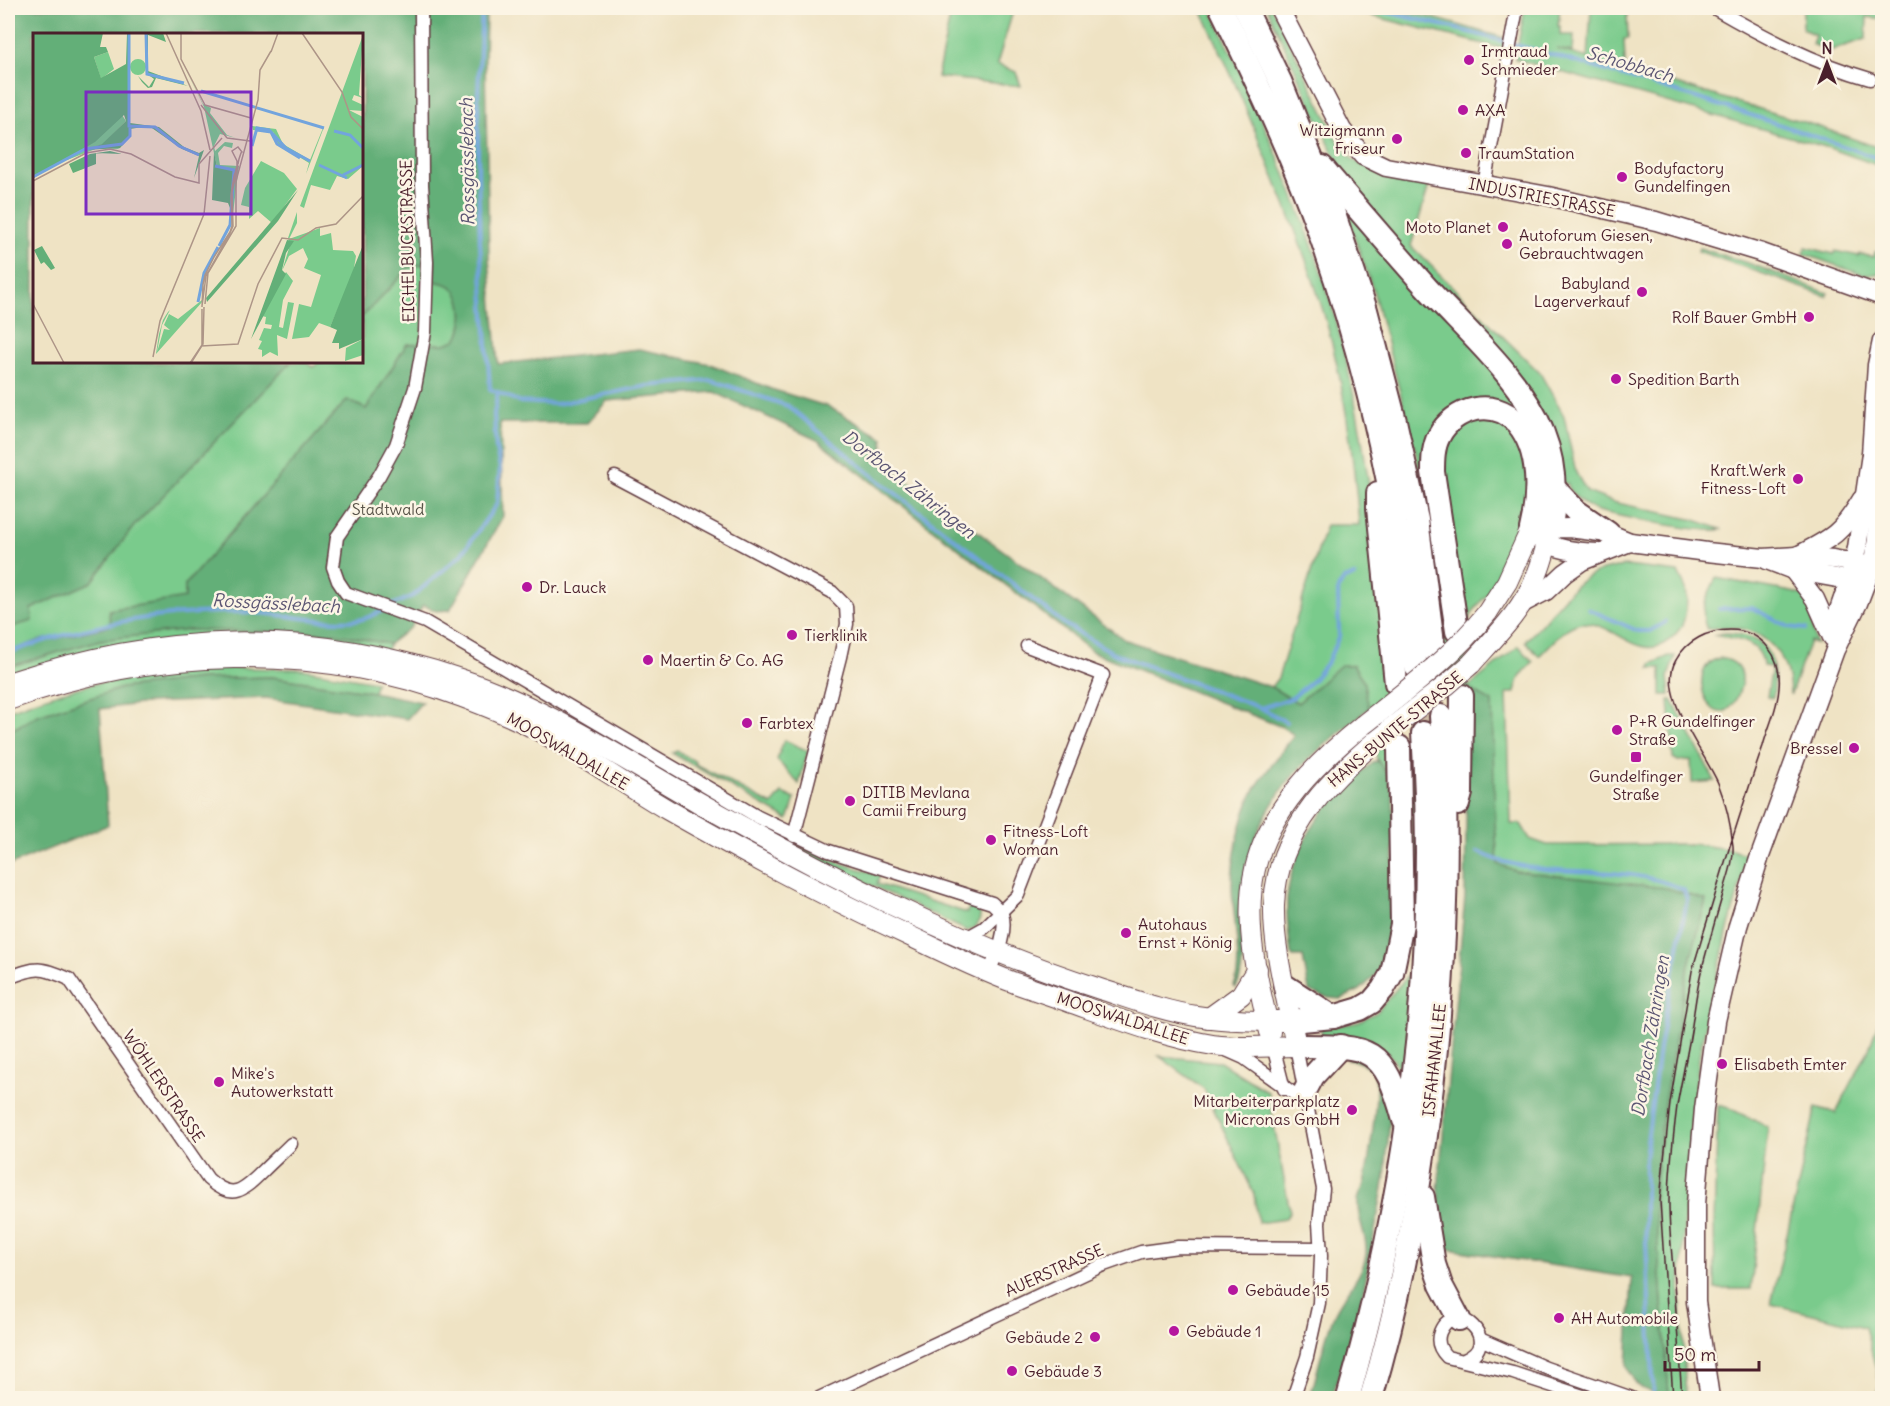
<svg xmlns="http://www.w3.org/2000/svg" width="1890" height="1406" viewBox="0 0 1890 1406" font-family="Delius,sans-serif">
<rect width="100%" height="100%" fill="#fcf5e5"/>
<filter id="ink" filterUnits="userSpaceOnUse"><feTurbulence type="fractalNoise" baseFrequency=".0167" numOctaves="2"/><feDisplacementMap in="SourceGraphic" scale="12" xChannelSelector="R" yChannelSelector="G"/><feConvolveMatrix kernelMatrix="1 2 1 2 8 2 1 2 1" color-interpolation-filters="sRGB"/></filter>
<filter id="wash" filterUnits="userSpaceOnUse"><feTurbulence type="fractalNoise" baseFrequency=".008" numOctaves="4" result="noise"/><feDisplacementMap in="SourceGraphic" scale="24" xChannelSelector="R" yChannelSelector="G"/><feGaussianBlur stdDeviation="1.35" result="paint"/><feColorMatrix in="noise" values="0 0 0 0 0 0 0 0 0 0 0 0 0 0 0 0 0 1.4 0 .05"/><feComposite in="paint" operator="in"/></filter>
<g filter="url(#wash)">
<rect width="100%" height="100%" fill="#efe3c4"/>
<g fill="#7acb8c" stroke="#62755c" stroke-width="1.5">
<polygon points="952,8 1014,8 997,64 1016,72 1021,86 937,77"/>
<path d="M1200 8H1211C1258 110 1307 214 1337 324 1377 473 1385 628 1393 782L1377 760 1363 680 1353 665 1340 666 1298 703 1271 687 1278 678 1326 525H1359C1354 459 1345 391 1328 328 1313 274 1292 221 1271 170 1249 115 1226 61 1200 8Z"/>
<path d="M1267 8H1272L1340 144 1352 159 1362 165 1430 182 1411 246 1540 373 1564 416 1576 473 1587 492 1613 502 1695 520 1721 529C1708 535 1613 515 1594 510 1583 504 1571 495 1567 483L1529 487C1529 511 1512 563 1497 582 1487 595 1474 607 1467 623 1463 632 1468 674 1468 687L1519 646 1533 662C1523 672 1517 679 1515 693H1507L1511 824H1521L1530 839 1547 845 1693 844 1728 849 1749 855 1729 925 1700 1051 1692 1117 1680 1290 1686 1397 1669 1396 1654 1194 1664 1104 1687 972 1706 900 1516 871 1498 864 1495 823 1454 763 1432 554 1416 453 1373 290 1345 210 1352 184 1343 175Z"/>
<polygon points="1340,8 1384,8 1430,17 1508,39 1504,49"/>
<polygon points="1525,8 1560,8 1558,26 1560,26 1560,35 1574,35 1573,52 1557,49 1588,58 1591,8 1630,8 1630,12 1627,13 1628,39 1624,39 1625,65 1616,66 1814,125 1882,149 1882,167 1829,148 1515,59"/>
<polygon points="1803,8 1882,8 1882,19 1867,17 1866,39 1829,51 1812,44 1815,35 1803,29"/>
<polygon points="1806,247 1834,254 1835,251 1859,256 1860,254 1874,257 1875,252 1882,252 1882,269 1877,274 1863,275 1804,254"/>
<polygon points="1699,248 1751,264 1828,293 1826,296 1698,251"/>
<path d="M435 262V281C441 282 448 283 454 288 465 300 465 327 456 340L445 344H407L366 409 347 400 185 585V599L109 610 110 624 37 641 8 652V628L31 621V609L92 582 134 526 291 362H305L313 367 319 362H362V317L410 267Z"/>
<path d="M1627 566 1678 572C1680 578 1684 583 1686 589 1688 599 1686 622 1679 630 1645 673 1620 623 1583 623 1567 623 1551 645 1539 656L1525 641C1561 609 1572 568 1627 566Z"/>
<path d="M1716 578 1792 592 1808 597 1818 612 1811 614C1814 625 1811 634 1817 644L1810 641 1791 694H1790C1788 644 1754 621 1707 629 1698 612 1708 594 1716 578Z"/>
<path d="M1398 604C1414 703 1423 803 1419 903 1417 965 1411 1027 1406 1089 1402 1081 1398 1065 1393 1059 1377 1039 1345 1041 1322 1038L1321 1028 1355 1023 1377 1012 1408 975 1410 964 1414 902 1411 785Z"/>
<polygon points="188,630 331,633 389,644 386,653 8,678 8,667 100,640"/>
<path d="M1725 633C1769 633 1778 661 1773 698L1767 697 1772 667 1763 666C1762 640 1733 638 1713 635Z"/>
<polygon points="1669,656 1675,656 1668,677 1670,695 1661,695 1661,668 1650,668 1651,664"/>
<path d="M1720 658C1735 660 1746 670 1741 686 1721 754 1677 668 1720 658Z"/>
<path d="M241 668 302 669 376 682 373 692 272 677 201 679 122 688 38 715 8 732V711C85 679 158 670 241 668Z"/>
<polygon points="1669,700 1672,700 1715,781 1692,783 1691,760 1678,761 1673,758"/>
<polygon points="784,740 808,751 799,784 777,760"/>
<polygon points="677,751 696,762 695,764 772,805 782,793 795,799 788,820 672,753"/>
<path d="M669 772 797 845 837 862 880 875 877 884 967 913 971 901 975 903 980 911C981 922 978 927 967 931L820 861 667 775Z"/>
<polygon points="1882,1012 1882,1398 1876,1398 1880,1384 1865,1327 1771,1304 1816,1107 1836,1113 1869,1049"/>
<polygon points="1159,1056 1220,1062 1268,1092 1290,1212 1285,1219 1258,1223 1254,1194 1204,1089"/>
<polygon points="1718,1105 1729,1108 1768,1127 1751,1289 1715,1289 1714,1221"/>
</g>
<g fill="#63af78" stroke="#566752" stroke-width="1.5">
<path d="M8 8H486L485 61 489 259 498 364 639 349 710 364 771 389 829 407 883 438 884 463 1125 640 1271 687 1298 703 1341 665H1353L1363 680 1369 708C1347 727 1323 745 1303 765 1266 802 1243 854 1240 906 1239 929 1248 967 1236 988L1234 986C1243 967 1233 913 1232 890 1231 863 1241 814 1254 791 1265 771 1281 754 1294 735L1282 727 1093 652 817 440 714 392 607 401 587 423H500L503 516 450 610 436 611 423 605 411 627 389 644 331 633 188 630 100 640 8 667V653L38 643 110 626 109 610 185 598V585L347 400 366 409 407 344H445L456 340C465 327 465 299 453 288 448 283 441 283 435 281L434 262 410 267 362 317V34H34V362H291L134 526 92 582 31 609 32 621 8 628Z"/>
<polygon points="272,677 373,692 422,702 407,719 266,698 148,703 100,709 108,825 8,866 8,732 38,715 122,688 201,679"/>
<path d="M1468 688 1492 702 1495 823 1498 864 1516 871 1666 888 1706 900 1687 972 1664 1104 1654 1194 1669 1396C1645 1391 1636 1391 1627 1366L1632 1278 1442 1248 1438 1189 1465 897Z"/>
<path d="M1377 760 1393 782 1395 917 1389 953 1381 970 1360 990 1341 999 1329 998 1309 991 1303 957H1293L1291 954C1289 936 1286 917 1287 899 1292 842 1332 792 1377 760Z"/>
<path d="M1354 1054 1375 1066 1391 1106 1385 1177 1363 1294 1332 1398H1310C1318 1371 1323 1341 1334 1315 1343 1294 1363 1277 1366 1254 1368 1235 1356 1219 1358 1200 1359 1194 1363 1189 1364 1183 1368 1167 1381 1086 1374 1074 1368 1064 1356 1060 1347 1060Z"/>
</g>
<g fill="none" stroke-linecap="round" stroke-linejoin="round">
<g stroke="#72a4dd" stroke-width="4">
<polyline points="482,8 478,94 478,172 480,243 490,389 520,402 556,404 647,386 711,380 788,406 877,479 1066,625 1115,654 1261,708 1286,722"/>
<path d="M1366 8C1445 24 1522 46 1600 69 1695 97 1790 126 1882 160"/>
<polyline points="390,606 413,596 461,555 497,504 500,468 496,449 494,414 498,392"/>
<polyline points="1588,609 1638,631 1650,631 1666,622"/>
<polyline points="1719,609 1752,608 1789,627 1806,629"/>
<path d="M8 653C68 631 134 616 199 613 218 612 239 611 258 613 289 615 333 625 363 619 370 617 377 613 384 610"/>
<polyline points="1261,708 1292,698 1313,680 1328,661 1339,636 1338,589 1344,579 1355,576"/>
<path d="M1478 852C1487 856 1496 860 1505 862 1563 878 1629 863 1684 890L1687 900 1659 1048 1645 1158V1222L1654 1398"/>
</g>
</g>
</g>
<g filter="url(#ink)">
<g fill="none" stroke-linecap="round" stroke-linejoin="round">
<polyline stroke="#cebca5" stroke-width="22" stroke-dasharray="22 11" stroke-linecap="butt" points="1416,667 1423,733"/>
<defs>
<g id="street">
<path d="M421 8 422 185 427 262 425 332 415 388 396 445 379 476 337 537 333 567 338 581 346 593 425 622 758 817 829 851 992 903C995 906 1000 910 1002 914 1008 932 996 956 989 972"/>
<path d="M1714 8C1764 37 1814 63 1870 79"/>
<polyline points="1484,185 1517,8"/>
<polyline points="615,477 832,592 846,606 847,624 840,657 794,836"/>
<polyline points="966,938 984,928 1018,895 1103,675 1027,646"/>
<path d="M8 978C36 967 41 966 69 979L208 1179C232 1201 243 1191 263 1171 272 1162 282 1153 291 1144"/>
<polyline points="1273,1046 1284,1089"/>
<polyline points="1226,1050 1244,1058 1307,1103"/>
<polyline points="1480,1339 1546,1368 1632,1398"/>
<path d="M1464 1360C1505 1343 1455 1296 1440 1332 1436 1342 1440 1350 1447 1357L1513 1373 1589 1398"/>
<polyline points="819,1398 1101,1266 1141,1252 1178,1247 1321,1248"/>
<polyline points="1293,1398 1307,1357 1319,1303 1321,1256 1319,1223 1323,1189 1296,1046"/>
</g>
<g id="secondary">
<polyline points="1279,8 1342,130 1363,156 1386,167 1548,196 1656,221 1759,252 1882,296"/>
<polyline points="1539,529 1569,528 1608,533 1630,542 1707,552 1763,558 1797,556 1833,559 1872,566"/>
<path d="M1536 537C1554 550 1577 552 1598 553"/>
<path d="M1797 556C1832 538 1841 534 1862 499"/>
<polyline points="1767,560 1793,570 1859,582"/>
<polyline points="1793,570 1815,599 1832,637"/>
<polyline points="1521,604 1546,591 1565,573 1582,561 1630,542"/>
<polyline points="1831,633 1849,581 1857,548 1871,454 1877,365 1882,341"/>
<polyline points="1710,1398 1696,1302 1696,1204 1704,1109 1716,1021 1738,926 1759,859 1835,650 1858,603 1872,566 1877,540 1878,488 1871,454"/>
</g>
<g id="primary">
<polyline points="1487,613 1507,582 1531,529"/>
<path d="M1471 664C1495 637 1522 611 1536 577 1543 561 1547 544 1551 527"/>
<path d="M8 683C160 632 306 627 460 679 545 707 621 758 698 802 825 874 957 943 1097 988 1129 998 1162 1011 1196 1016 1227 1021 1260 1021 1292 1021"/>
<path d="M8 700C152 647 317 642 462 697 486 706 510 715 532 727 579 752 622 783 668 810 749 856 830 899 914 938 947 954 980 970 1015 983 1032 989 1050 995 1067 1001 1115 1018 1163 1037 1213 1045 1241 1049 1269 1046 1296 1046 1288 1001 1273 951 1274 906 1276 828 1335 775 1390 729"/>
<polyline points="1209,1018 1241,995 1257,969"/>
<path d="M1270 1032C1257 981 1243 921 1255 869 1269 810 1317 762 1363 725"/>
</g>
<g id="highway">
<path d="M1221 8C1255 77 1288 147 1315 220 1355 329 1386 452 1403 567 1408 600 1411 634 1416 667"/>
<polyline points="1245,8 1280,81 1334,214 1366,310 1395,421 1417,520 1434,651"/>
<path d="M1322 167C1357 208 1391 248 1427 288 1466 331 1521 378 1543 433 1555 463 1556 496 1551 527"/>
<polyline points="1554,488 1576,511 1608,533"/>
<polyline points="1378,493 1378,508 1396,683"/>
<path d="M1457 631 1433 472C1433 460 1433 447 1439 436 1453 408 1494 397 1517 423 1541 451 1539 496 1531 529"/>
<polyline points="1458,804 1461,793 1462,696"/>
<polyline points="1285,986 1333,1017"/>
<polyline points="1292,1021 1333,1017 1360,1009 1372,1002 1383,989 1392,973 1402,924 1399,747"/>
<path d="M1296 1046C1371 1046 1383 1045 1404 1120"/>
<polyline points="1305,1091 1313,1076 1341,1046"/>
<polyline points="1423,1197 1434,1264 1441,1285 1459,1319"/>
<path d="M1348 1398C1409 1183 1438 957 1423 733"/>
<path d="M1371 1398C1401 1297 1420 1193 1432 1087 1446 964 1450 841 1441 716"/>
</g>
</defs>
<use href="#street" stroke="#633c42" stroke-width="15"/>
<use href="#secondary" stroke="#633c42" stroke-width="21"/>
<use href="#primary" stroke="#633c42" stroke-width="22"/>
<use href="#highway" stroke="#633c42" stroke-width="26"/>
<use href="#street" stroke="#fff" stroke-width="12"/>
<use href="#secondary" stroke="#fff" stroke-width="18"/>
<use href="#primary" stroke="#fff" stroke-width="20"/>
<use href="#highway" stroke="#fff" stroke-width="22"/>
<path stroke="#4a1f2b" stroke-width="1.5" d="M1673 1398 1660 1201 1663 1169 1670 1103 1692 971 1729 849C1740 815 1751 780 1763 746 1768 727 1778 708 1779 688 1782 657 1763 630 1730 630 1708 630 1687 640 1676 660 1656 694 1704 751 1718 783 1726 803 1731 825 1733 846 1734 863 1727 878 1723 894 1715 920 1708 946 1701 972 1696 993 1694 1015 1690 1037 1686 1060 1681 1083 1677 1106 1673 1138 1669 1171 1669 1203 1669 1225 1671 1247 1673 1268 1676 1312 1679 1355 1682 1398"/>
<defs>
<g id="primary-bridge">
<path d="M1363 725C1407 690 1452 657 1487 613"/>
<polyline points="1390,729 1448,684 1471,664"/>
</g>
</defs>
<use href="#primary-bridge" stroke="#633c42" stroke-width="22" stroke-linecap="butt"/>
<use href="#primary-bridge" stroke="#fff" stroke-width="20"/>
</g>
</g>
<g fill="#b5179e" stroke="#fcf5e5" stroke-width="2">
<circle cx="1469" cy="60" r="6"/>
<circle cx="1463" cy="110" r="6"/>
<circle cx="1397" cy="139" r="6"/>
<circle cx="1466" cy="153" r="6"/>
<circle cx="1622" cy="177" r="6"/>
<circle cx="1503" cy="227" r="6"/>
<circle cx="1507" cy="244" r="6"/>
<circle cx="1642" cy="292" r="6"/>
<circle cx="1809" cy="317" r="6"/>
<circle cx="1616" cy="379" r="6"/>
<circle cx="1798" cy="479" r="6"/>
<circle cx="527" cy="587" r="6"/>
<circle cx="792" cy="635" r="6"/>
<circle cx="648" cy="660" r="6"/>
<circle cx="747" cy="723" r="6"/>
<circle cx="1617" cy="730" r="6"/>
<circle cx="1854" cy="748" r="6"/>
<rect x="1630" y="751" width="12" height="12" rx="3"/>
<circle cx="850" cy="801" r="6"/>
<circle cx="991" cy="840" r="6"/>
<circle cx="1126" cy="933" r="6"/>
<circle cx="1722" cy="1064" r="6"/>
<circle cx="219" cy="1082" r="6"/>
<circle cx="1352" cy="1110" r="6"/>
<circle cx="1233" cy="1290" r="6"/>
<circle cx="1559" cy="1318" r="6"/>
<circle cx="1174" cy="1331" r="6"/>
<circle cx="1095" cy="1337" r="6"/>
<circle cx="1012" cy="1371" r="6"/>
</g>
<g text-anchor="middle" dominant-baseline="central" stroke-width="5" stroke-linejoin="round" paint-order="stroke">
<g font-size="16" fill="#4a1f2b" stroke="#fcf5e5" text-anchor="start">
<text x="1481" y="51">Irmtraud<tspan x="1481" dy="18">Schmieder</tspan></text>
<text x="1475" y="110">AXA</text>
<text x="1385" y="130" text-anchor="end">Witzigmann<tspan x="1385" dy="18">Friseur</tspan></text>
<text x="1478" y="153">TraumStation</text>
<text x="1634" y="168">Bodyfactory<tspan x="1634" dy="18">Gundelfingen</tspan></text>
<text x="1491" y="227" text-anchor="end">Moto Planet</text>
<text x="1519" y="235">Autoforum Giesen,<tspan x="1519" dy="18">Gebrauchtwagen</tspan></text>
<text x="1630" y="283" text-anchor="end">Babyland<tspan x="1630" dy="18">Lagerverkauf</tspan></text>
<text x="1797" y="317" text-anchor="end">Rolf Bauer GmbH</text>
<text x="1628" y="379">Spedition Barth</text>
<text x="1786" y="470" text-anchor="end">Kraft.Werk<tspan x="1786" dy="18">Fitness-Loft</tspan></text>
<text x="539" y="587">Dr. Lauck</text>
<text x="804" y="635">Tierklinik</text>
<text x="660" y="660">Maertin &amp; Co. AG</text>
<text x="1629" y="721">P+R Gundelfinger<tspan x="1629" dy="18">Straße</tspan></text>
<text x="759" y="723">Farbtex</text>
<text x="1842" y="748" text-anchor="end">Bressel</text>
<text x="1636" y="776" text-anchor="middle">Gundelfinger<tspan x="1636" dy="18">Straße</tspan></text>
<text x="862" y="792">DITIB Mevlana<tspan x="862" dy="18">Camii Freiburg</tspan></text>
<text x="1003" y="831">Fitness-Loft<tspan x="1003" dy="18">Woman</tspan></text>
<text x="1138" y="924">Autohaus<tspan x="1138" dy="18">Ernst + König</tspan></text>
<text x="1734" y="1064">Elisabeth Emter</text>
<text x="231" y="1073">Mike's<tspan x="231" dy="18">Autowerkstatt</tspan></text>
<text x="1340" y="1101" text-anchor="end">Mitarbeiterparkplatz<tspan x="1340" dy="18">Micronas GmbH</tspan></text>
<text x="1245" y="1290">Gebäude 15</text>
<text x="1571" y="1318">AH Automobile</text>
<text x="1186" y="1331">Gebäude 1</text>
<text x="1083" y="1337" text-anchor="end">Gebäude 2</text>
<text x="1024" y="1371">Gebäude 3</text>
</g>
<g font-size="16" fill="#4a1f2b" stroke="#fcf5e5">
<text transform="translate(1542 197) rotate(11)">INDUSTRIESTRASSE</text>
<text transform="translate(407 241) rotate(-91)">EICHELBUCKSTRASSE</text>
<text transform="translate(1395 729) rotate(-40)">HANS-BUNTE-STRASSE</text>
<text transform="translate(568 751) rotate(30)">MOOSWALDALLEE</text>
<text transform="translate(1123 1018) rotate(18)">MOOSWALDALLEE</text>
<text transform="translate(1434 1060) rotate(-84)">ISFAHANALLEE</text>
<text transform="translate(164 1086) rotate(56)">WÖHLERSTRASSE</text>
<text transform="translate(1054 1270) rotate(-24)">AUERSTRASSE</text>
</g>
<g font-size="16" fill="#585348" stroke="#fcf5e5">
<text x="388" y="509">Stadtwald</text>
</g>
<g font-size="18" font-style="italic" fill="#5a5472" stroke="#fcf5e5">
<text transform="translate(1630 64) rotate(16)">Schobbach</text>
<text transform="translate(467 162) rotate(-91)">Rossgässlebach</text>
<text transform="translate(909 484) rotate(38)">Dorfbach Zähringen</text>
<text transform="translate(276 603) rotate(3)">Rossgässlebach</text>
<text transform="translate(1650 1036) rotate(-81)">Dorfbach Zähringen</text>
</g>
</g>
<g transform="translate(33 33)">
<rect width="330" height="330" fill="#efe3c4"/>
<path d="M330 2 326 62 330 65 321 62 319 67 330 72V78L316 77 330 84V133L315 146 304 143 297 157 278 152 271 175 267 173ZM75 19 81 36 68 46 61 24ZM97 34a8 8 0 1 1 16 0a8 8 0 1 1-16 0ZM153 37 170 71 178 75 177 80 194 102 203 105 187 101 181 113 182 118 192 109 200 110 199 115 191 113 185 120 187 132 206 133 200 180 198 163 202 137 184 134 171 74ZM243 81 291 94 273 141 276 130 245 111 240 99 220 97 219 93 243 96 250 111 277 127 290 95ZM89 82 93 88 70 111 52 117 70 114H82L87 116 65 115 34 127 33 123 61 109ZM228 128 251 140 264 156 239 190 225 178 216 186V174L208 172 212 155ZM264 179V190L256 206 287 195V203L298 200 300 217 320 218 323 223 320 241 297 294 286 290 276 304 259 306 266 271 278 274 288 242 271 235 275 226 270 215 256 223 249 238 257 212 255 205ZM253 239 260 248 250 267 246 294 250 295 255 269 261 270 254 306 244 302 245 323 237 319 229 324V317L225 316 229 308 226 307 231 295 238 296 239 292 232 291 233 284 229 283ZM171 249 170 268 123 321 126 301 130 287 133 282 135 279 137 277 129 292 124 319 131 296 137 297 131 292 136 281 145 286 169 267ZM330 306V322L312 328 313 315Z" fill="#7acb8c"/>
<path d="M0 0H70L67 14H73L75 19 61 24 68 45 93 31 94 0H97V90L126 94 151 114 166 120 171 117 161 145 166 123 149 116 116 93 97 96V104L87 115 52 117 69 111 93 88 91 82 62 109 0 145ZM112 0H130L133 9 115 2V38L155 53 123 45 119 54 115 55 109 49 105 43 116 54 121 46 113 40ZM77 118 89 121 63 120V131L40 140 36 131 57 121ZM181 119 184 134 202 137 199 180 195 170 179 167ZM265 157 245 188 174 269 173 265ZM254 207 261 208 253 220 249 237 253 241 218 306ZM330 212V306L306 316V310H299L304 297 297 294ZM9 213 22 235 18 237 11 229 8 231 1 217Z" fill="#63af78"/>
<path fill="none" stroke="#72a4dd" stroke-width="3" d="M96 0V93L122 94 146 113 166 122M113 0 114 41 151 50M168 58 291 95M224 97 238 99 244 111 267 125M301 98 317 102 330 115M219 113 224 95 236 97 253 115 277 128M286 132 314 145M182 133 201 137 197 192 186 213M310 142 330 132M0 144 52 116 89 111 97 103V93M165 269 171 240 185 214"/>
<path fill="none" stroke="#ad9587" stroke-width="1.5" d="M133 0 168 78 177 117M148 0V26L172 72 218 85M269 0 309 59 318 84 330 96M238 19 245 0M168 72 194 105M194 105 217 108M0 148 53 120 77 116 98 121 142 144 166 150V131L189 105M0 271 31 330M172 271 175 240 203 193V148L225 67 227 37 238 18M169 274 170 251 172 242 181 224 197 199 199 193 198 163 199 155 201 143 202 140 204 133V132L205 131 206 126 208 120 209 119 205 114 199 118 204 128V132L205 133 199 159 200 193 197 200 173 243 169 273M168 313 205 311 225 251 249 205 265 207 283 195 303 191 330 163M120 324 127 288 171 181 177 123M157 330 169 312V276M158 330 170 311 171 274"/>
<path fill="#7b2cbf" fill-opacity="0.15" stroke="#7b2cbf" stroke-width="3" d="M53 59H218V181H53Z"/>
<rect width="330" height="330" fill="none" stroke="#4a1f2b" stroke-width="3"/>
</g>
<rect width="1890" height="1406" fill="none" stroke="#fcf5e5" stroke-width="30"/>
<g transform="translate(1827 63)" stroke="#fcf5e5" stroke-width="4.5" paint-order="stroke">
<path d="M0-4.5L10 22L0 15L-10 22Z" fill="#4a1f2b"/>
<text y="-9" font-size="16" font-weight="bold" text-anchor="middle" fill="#4a1f2b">N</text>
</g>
<path d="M1665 1361v9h94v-9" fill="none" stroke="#4a1f2b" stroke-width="3"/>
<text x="1674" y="1361" font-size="18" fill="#4a1f2b" stroke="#fcf5e5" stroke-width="4.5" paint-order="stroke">50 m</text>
</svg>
